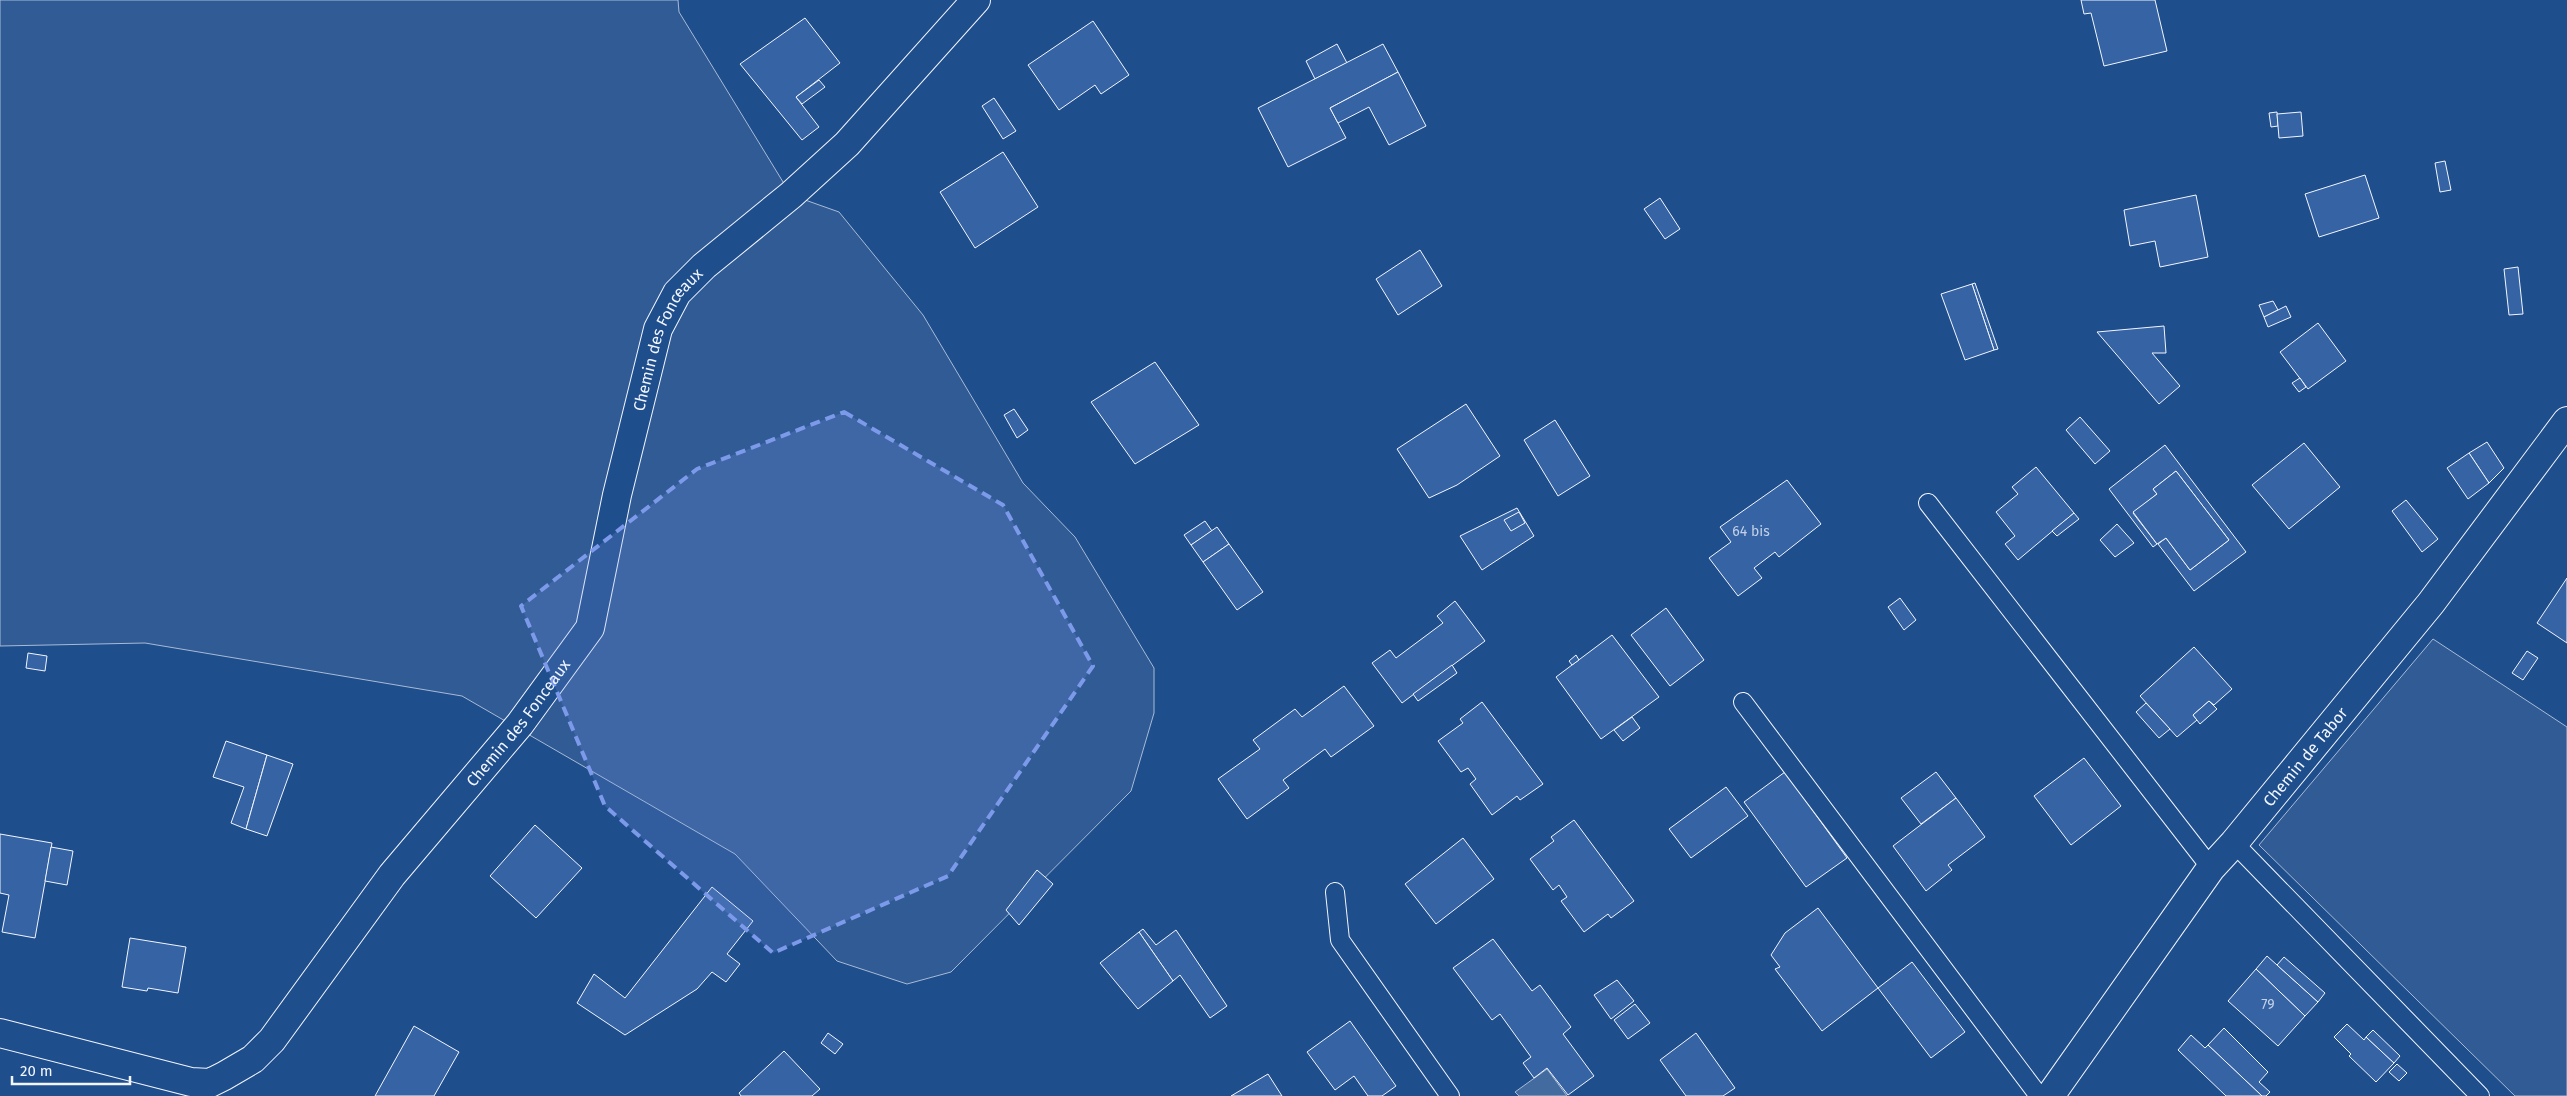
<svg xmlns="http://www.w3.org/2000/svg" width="2567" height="1096" viewBox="0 0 2567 1096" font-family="'Fira Sans',sans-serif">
<rect width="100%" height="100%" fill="#1f4e8c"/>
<g fill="#305b95" stroke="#a8bbd7">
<polygon points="0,0 678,0 679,12 791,195 839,212 923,315 1023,483 1075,537 1154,668 1154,713 1131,791 951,972 907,984 837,961 735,854 462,696 145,643 0,646"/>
<polygon points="2433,639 2567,727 2567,1096 2515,1096 2259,845"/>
</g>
<polygon fill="#446ba0" stroke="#a8bbd7" points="1547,1069 1567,1096 1519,1096 1515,1092"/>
<g fill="#3563a3" stroke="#f2f6ff">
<polygon points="2081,0 2155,0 2167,51 2104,66 2091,13 2084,14"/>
<polygon points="805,18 840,63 796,97 819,127 802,140 740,64"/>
<polygon points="1093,21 1129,75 1101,94 1095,85 1059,110 1028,65"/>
<polygon points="1337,44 1347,63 1315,79 1306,61"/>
<polygon points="1383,44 1398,72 1330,108 1346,138 1288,167 1258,108"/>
<polygon points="1398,72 1426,126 1389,145 1369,107 1338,123 1330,108"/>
<polygon points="819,80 825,87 802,104 796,97"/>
<polygon points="994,98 1016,131 1003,139 982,106"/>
<polygon points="2277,112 2278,126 2271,127 2269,113"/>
<polygon points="2301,112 2303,136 2279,138 2277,114"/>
<polygon points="1003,152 1038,207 975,248 940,192"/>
<polygon points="2445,161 2451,190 2440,192 2435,163"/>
<polygon points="2365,175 2379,218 2319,237 2305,194"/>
<polygon points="2196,195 2208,257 2160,267 2155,241 2130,246 2124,210"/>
<polygon points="1660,198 1680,229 1665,239 1644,209"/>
<polygon points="1420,250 1442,286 1398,315 1376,279"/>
<polygon points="2518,267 2523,314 2509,315 2504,269"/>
<polygon points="1975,283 1998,349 1994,350 1972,284"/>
<polygon points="1972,284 1994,350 1965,360 1941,294"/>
<polygon points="2273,301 2278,310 2264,317 2259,305"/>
<polygon points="2286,306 2291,317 2268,327 2264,317"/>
<polygon points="2318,323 2346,361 2308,389 2280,352"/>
<polygon points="2164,326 2166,353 2152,353 2180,386 2159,404 2097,332"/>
<polygon points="1155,362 1199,425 1135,464 1091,402"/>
<polygon points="2300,378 2306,387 2299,392 2292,383"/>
<polygon points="1466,404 1500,456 1457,485 1429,498 1397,449"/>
<polygon points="1014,409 1028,430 1017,438 1004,415"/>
<polygon points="2080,417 2110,451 2095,464 2066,430"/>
<polygon points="1555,420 1590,476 1558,496 1524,440"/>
<polygon points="2487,442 2504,468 2489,483 2469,453"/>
<polygon points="2304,443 2340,487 2289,529 2252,485"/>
<polygon points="2165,445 2246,552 2194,591 2158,544 2166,538 2190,570 2229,540 2176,471 2153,489 2157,494 2133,513 2157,544 2153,547 2109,489"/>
<polygon points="2469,453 2489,483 2468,499 2447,468"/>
<polygon points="2036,467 2074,513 2018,560 2005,544 2015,536 1996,512 2018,494 2012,487"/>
<polygon points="2176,471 2229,540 2190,570 2166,538 2157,544 2133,512 2157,494 2153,489"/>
<polygon points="1787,480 1821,524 1779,557 1775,552 1754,568 1762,578 1738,596 1709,558 1731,542 1720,527"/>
<polygon points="2406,500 2438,539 2422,552 2392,511"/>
<polygon points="1517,508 1534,536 1482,570 1460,536"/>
<polygon points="1519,512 1525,523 1511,531 1504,520"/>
<polygon points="2074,513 2079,519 2057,536 2052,531"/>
<polygon points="1205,521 1212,531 1191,545 1184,535"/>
<polygon points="2117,524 2134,543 2115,557 2100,540"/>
<polygon points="1217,527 1229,544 1203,562 1191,545"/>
<polygon points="1229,544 1263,592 1237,610 1203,562"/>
<polygon points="2567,578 2567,643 2537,623"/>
<polygon points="1900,598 1916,620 1904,630 1888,607"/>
<polygon points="1455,601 1485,641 1402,703 1372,663 1390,650 1396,658 1443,623 1437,616"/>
<polygon points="1666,608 1704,660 1670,686 1631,635"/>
<polygon points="1612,635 1659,697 1601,739 1556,677"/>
<polygon points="2194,647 2232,689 2214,705 2209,701 2193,715 2197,720 2177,737 2140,696"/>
<polygon points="2527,651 2538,658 2523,680 2512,673"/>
<polygon points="28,653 47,656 45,671 26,668"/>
<polygon points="1576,655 1579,660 1572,665 1569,661"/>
<polygon points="1452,665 1457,673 1418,701 1413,694"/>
<polygon points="1344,686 1374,726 1331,757 1325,749 1283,780 1289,788 1247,819 1218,779 1260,749 1253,740 1295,709 1302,717"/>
<polygon points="2209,701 2217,709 2200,724 2193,715"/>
<polygon points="1482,702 1543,784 1520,800 1517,796 1492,815 1470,784 1476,779 1468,768 1461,772 1438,741 1463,723 1460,719"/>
<polygon points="2146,703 2170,729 2159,738 2136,712"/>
<polygon points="1632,717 1640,728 1623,741 1614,730"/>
<polygon points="226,741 267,755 246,829 231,823 244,787 213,777"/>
<polygon points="267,755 293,764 267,836 246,829"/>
<polygon points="2084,758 2121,806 2071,845 2034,796"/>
<polygon points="1785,772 1847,858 1806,887 1744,802"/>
<polygon points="1936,772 1956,798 1921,824 1901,798"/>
<polygon points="1726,787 1748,816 1691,858 1669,829"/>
<polygon points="1956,798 1985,837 1948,865 1952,870 1926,891 1893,846"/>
<polygon points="1574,820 1634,901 1611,918 1608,914 1584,932 1561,901 1567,897 1559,885 1553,890 1530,859 1554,841 1551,837"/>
<polygon points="535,825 582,868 536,918 490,876"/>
<polygon points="0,834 52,843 35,938 2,932 9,895 0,893"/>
<polygon points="1463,838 1494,879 1436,924 1405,884"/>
<polygon points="51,847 73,851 67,885 45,881"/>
<polygon points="1037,870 1053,884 1019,925 1006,910"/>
<polygon points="712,887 753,921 727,954 740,964 726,982 712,972 697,989 625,1035 577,1003 594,974 625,998"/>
<polygon points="1818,908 1878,988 1822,1031 1775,969 1780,967 1771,955 1785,933"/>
<polygon points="1143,929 1156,945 1176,930 1227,1006 1210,1018 1180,975 1173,981 1139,932"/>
<polygon points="1139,932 1173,981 1138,1009 1100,963"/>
<polygon points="130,938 186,947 178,993 148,988 147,991 122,987"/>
<polygon points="1493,939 1532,991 1540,985 1571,1027 1563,1034 1594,1076 1568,1095 1547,1068 1534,1078 1523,1063 1531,1057 1500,1014 1492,1020 1453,968"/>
<polygon points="2267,956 2318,1002 2305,1016 2256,969"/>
<polygon points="2284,957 2325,993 2318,1002 2277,965"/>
<polygon points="1912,962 1965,1032 1931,1058 1878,988"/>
<polygon points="2256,969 2305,1016 2278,1046 2228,1001"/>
<polygon points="1617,980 1634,1001 1611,1019 1594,995"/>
<polygon points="1635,1004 1650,1023 1628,1039 1614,1020"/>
<polygon points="1350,1021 1396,1086 1382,1096 1368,1096 1354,1076 1335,1090 1307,1052"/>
<polygon points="2347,1024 2364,1040 2366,1037 2394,1063 2376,1082 2349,1056 2351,1054 2334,1037"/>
<polygon points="414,1026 459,1052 434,1096 375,1096"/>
<polygon points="2224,1028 2268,1072 2259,1082 2270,1092 2266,1096 2262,1096 2208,1045"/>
<polygon points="2373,1030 2400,1056 2394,1063 2366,1037"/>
<polygon points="828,1033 843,1044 835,1054 821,1043"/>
<polygon points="1696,1033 1735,1088 1723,1096 1686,1096 1660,1060"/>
<polygon points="2191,1035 2205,1048 2208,1045 2262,1096 2226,1096 2178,1050"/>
<polygon points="784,1051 820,1089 812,1096 741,1096 739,1093"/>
<polygon points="2397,1064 2407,1073 2399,1081 2389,1072"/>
<polygon points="1268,1074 1282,1096 1231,1096"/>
</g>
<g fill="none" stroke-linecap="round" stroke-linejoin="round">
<defs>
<g id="service">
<polyline points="1928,503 2211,868"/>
<polyline points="1743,702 2039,1096"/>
<polyline points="2234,843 2480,1096"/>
<polyline points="1335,892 1340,940 1450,1096"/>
</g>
<g id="minor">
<path id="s1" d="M0 1033 191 1082 210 1083 224 1076 253 1059 272 1040 392 875 520 724 590 628 617 495 658 329 677 293 704 266 791 195 847 144 976 0"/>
<path id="s2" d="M2050 1096 2211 868 2234 843 2431 603 2567 421"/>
</g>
</defs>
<use href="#service" stroke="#f2f6ff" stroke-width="20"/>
<use href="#minor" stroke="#f2f6ff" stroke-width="30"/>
<use href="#service" stroke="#1f4e8c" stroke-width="18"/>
<use href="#minor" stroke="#1f4e8c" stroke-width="28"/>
</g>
<path fill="#7d9aea" fill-opacity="0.2" stroke="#7d9aea" stroke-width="4" stroke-dasharray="10 6" stroke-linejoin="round" d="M844 412 1003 505 1093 666 948 876 773 953 605 806 521 606 697 469Z"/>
<g text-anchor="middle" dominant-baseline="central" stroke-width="4" stroke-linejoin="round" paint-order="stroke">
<g font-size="14" fill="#c3d1e8">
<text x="1751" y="531">64 bis</text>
<text x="2268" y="1004">79</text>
</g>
<g font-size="16" fill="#f2f6ff" stroke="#1f4e8c">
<text stroke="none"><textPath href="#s1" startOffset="1114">Chemin des Fonceaux</textPath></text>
<text stroke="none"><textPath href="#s1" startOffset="694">Chemin des Fonceaux</textPath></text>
<text stroke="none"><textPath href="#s2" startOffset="425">Chemin de Tabor</textPath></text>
</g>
</g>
<path d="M12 1076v8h118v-8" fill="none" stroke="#f2f6ff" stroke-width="2.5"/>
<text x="20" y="1076" font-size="15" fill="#f2f6ff" stroke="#1f4e8c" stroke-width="4" paint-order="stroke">20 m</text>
</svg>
